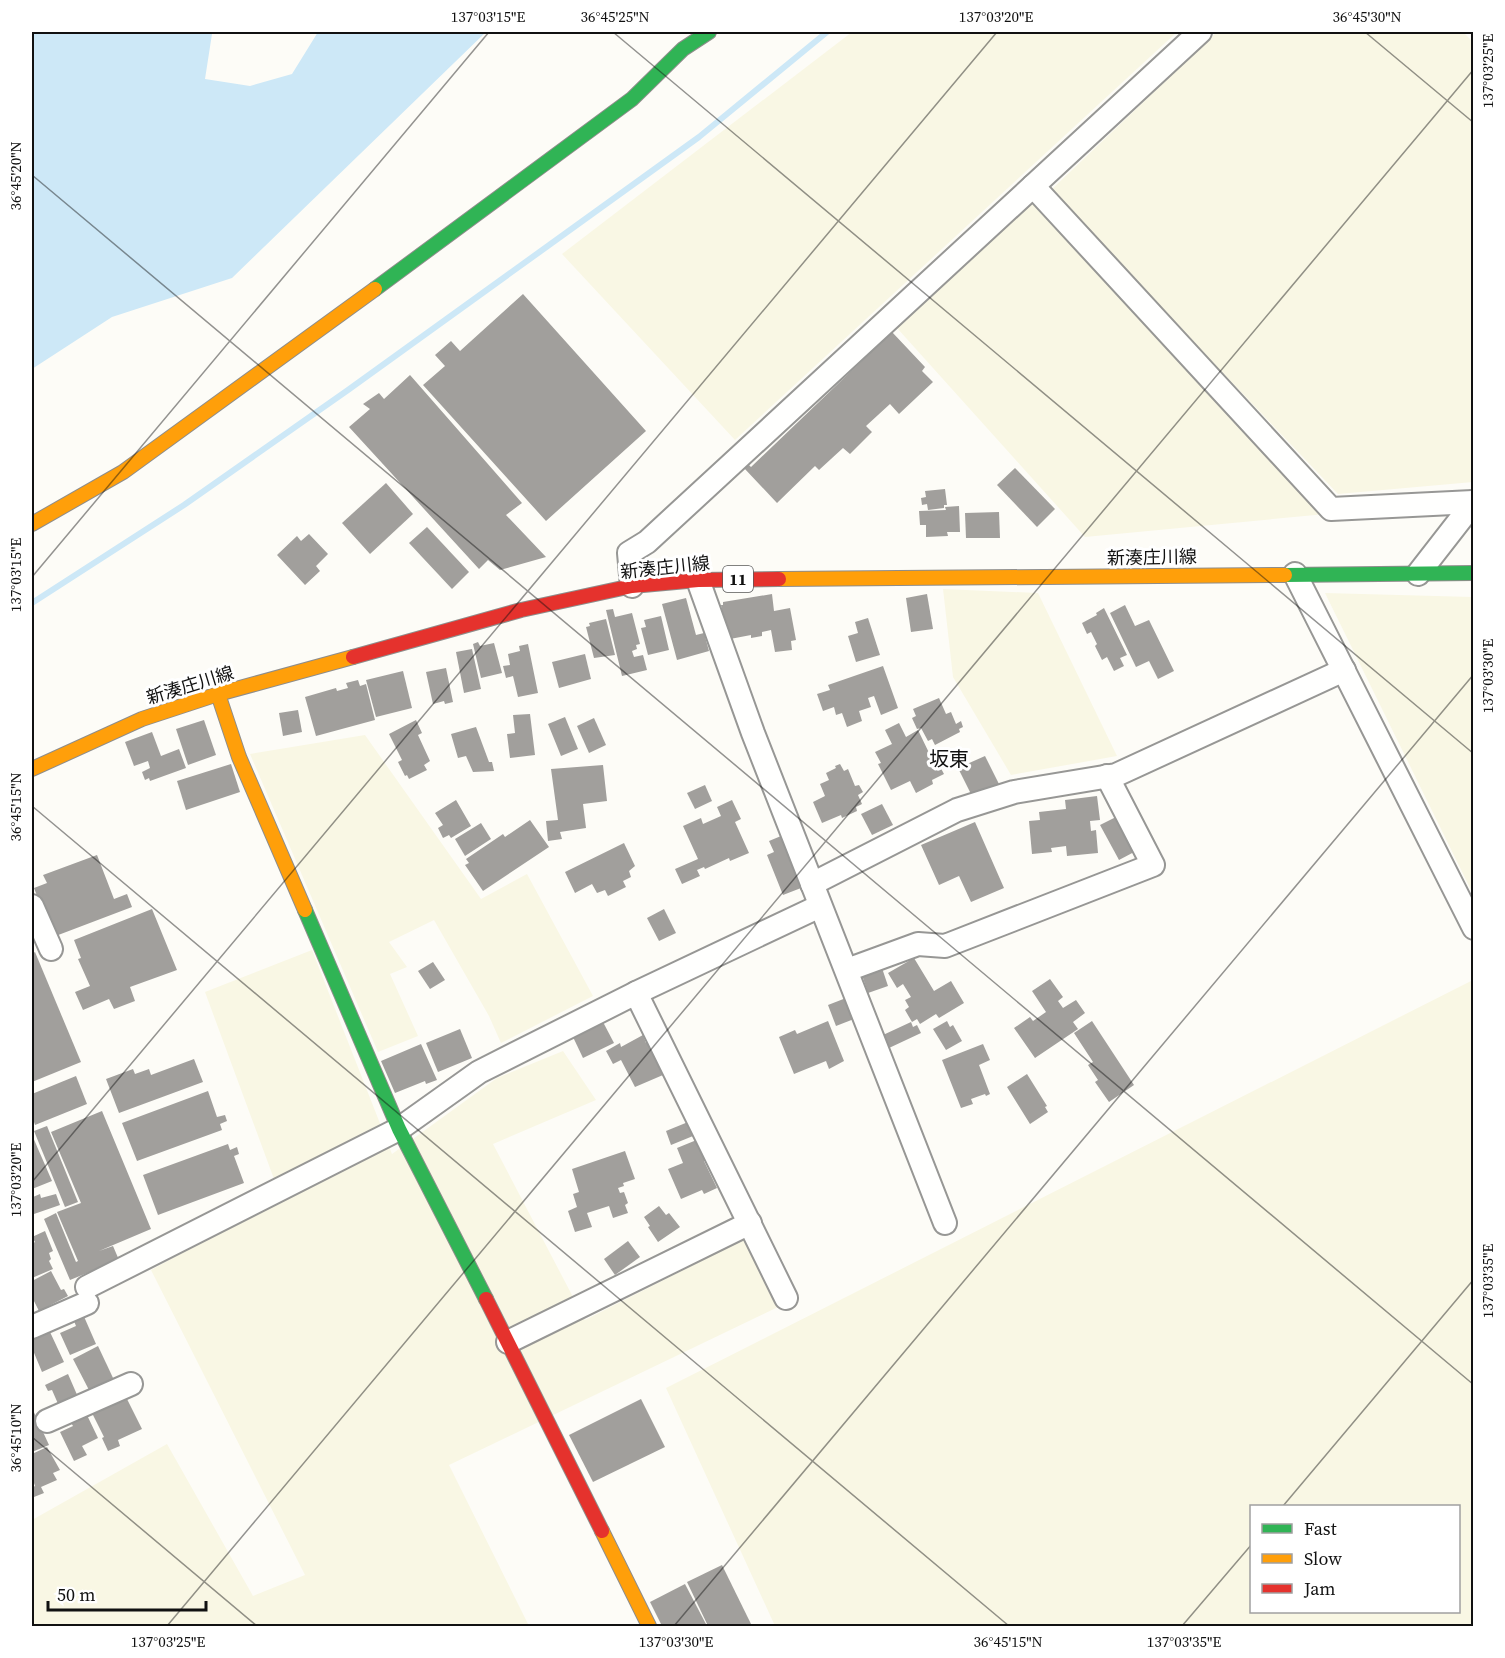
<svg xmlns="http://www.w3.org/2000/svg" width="1505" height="1658" viewBox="0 0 1505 1658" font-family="'Source Serif 4','Noto Sans JP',serif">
<rect width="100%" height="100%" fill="#fdfcf7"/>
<g fill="#f9f7e4" fill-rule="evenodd">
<polygon points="852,32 1177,32 735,440 562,254"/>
<polygon points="1217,32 1463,32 1474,43 1473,482 1338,494 1050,191"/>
<polygon points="1034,200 1326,514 1085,537 897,328"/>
<polygon points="943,589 1038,593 1117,756 1011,775 953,677"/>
<polygon points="1325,593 1473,597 1473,894"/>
<polygon points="365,735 481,899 527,874 593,996 501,1043 489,1016 434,920 389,942 407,967 390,974 418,1036 378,1052 250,754"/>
<polygon points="312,950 392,1154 497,1078 563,1051 596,1100 493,1144 585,1320 744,1239 780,1306 449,1465 529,1626 32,1626 32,1520 167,1444 253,1596 305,1575 151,1270 281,1198 205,992"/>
<path d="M1473 980V1626H775L666 1388ZM1458 1506V1612H1252V1506Z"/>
</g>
<polygon fill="#cde8f7" points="32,32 215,32 212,34 205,79 250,86 292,74 318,32 486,32 232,278 112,317 32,369"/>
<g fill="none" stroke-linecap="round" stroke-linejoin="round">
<polyline stroke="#cde8f7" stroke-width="6" points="32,603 184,505 348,390 699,137 827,32"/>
</g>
<g fill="#a19f9c">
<polygon points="523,294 646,431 546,521 423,385 445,366 435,355 451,341 460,351"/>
<polygon points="892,332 925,367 922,371 933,382 899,414 890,404 866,426 872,432 850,454 843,448 819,470 815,466 777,503 744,468 748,464 751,467"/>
<polygon points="410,375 522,503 506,515 546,557 500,570 488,560 479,569 349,427 370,409 363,404 379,393 384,399"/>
<polygon points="1015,468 1055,509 1037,527 997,485"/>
<polygon points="386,483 413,514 370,554 342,523"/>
<polygon points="945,489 947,505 944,505 944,508 928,510 927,504 922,505 921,498 926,497 925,491"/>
<polygon points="959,506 960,532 947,532 948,536 926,537 926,525 920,525 919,511 946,510 945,507"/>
<polygon points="999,512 1000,538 966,538 965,513"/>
<polygon points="427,527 469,572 452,589 409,543"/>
<polygon points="309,534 328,554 316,566 320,571 305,585 277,555 297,536 301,541"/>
<polygon points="772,594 774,611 790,608 796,640 791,641 792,650 775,652 771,630 762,632 762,636 751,638 751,635 730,639 728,627 725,628 721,605 723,605 723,602"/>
<polygon points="927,594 933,629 911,632 906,598"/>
<polygon points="686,598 696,635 704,633 709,651 677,660 662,604"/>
<polygon points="1125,605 1135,626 1149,620 1174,671 1158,679 1149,661 1136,667 1110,613"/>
<polygon points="1104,608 1127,655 1120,658 1124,666 1114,671 1107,657 1102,660 1095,646 1097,644 1091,632 1087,634 1082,623 1097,615 1096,613"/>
<polygon points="613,609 615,617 632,613 640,644 636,645 637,649 632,651 634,657 643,655 647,670 622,676 606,610"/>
<polygon points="661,616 669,650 648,655 641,628 646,627 644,620"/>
<polygon points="868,618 880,655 856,662 848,636 858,633 855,622"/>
<polygon points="606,619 615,655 594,658 586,627 590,626 589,623"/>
<polygon points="478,642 480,646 494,643 502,673 481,678 473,644"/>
<polygon points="528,644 538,693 518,697 513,676 506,678 503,666 510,665 508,654 520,651 519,646"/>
<polygon points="472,649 481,689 464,693 456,652"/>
<polygon points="585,654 591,679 559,688 552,662"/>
<polygon points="883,666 898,708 881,715 874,696 868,698 871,707 859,711 862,721 847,727 842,713 836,715 834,707 823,711 817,694 830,690 828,685"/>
<polygon points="446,668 453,702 445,704 444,701 433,704 426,672"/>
<polygon points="403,671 412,708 376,717 366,680"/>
<polygon points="358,680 360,686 366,684 375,720 316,736 305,697 336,688 337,691 348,688 346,683"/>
<polygon points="939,698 946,714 951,712 956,724 961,721 963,727 959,729 960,732 935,745 932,739 928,741 921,728 917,729 912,718 916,716 913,709"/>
<polygon points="298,710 302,732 283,736 279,713"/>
<polygon points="530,714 535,755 510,758 507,734 515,733 513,715"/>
<polygon points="565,717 578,749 561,756 548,724"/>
<polygon points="594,718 606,745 589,753 577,726"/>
<polygon points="204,720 216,755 188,765 176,729"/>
<polygon points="416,720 422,733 418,735 430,761 424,765 427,770 409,779 407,775 405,776 398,762 402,760 389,734"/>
<polygon points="899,723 906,737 918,730 932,759 935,757 944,774 932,780 933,784 916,793 910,781 891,790 878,764 881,763 875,752 892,744 885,730"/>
<polygon points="476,727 489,762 492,762 494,771 473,772 466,756 458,758 451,734"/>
<polygon points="152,732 161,756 179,749 186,768 150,781 149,778 145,780 142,772 150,768 148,761 134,766 125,742"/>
<polygon points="985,756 999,784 972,796 958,768"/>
<polygon points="231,764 240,792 186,810 177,781"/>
<polygon points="840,764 844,771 848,769 855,786 859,785 863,792 858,795 862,804 856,807 857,811 842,818 841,815 822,823 813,802 825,796 820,784 829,780 826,773 836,768 835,766"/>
<polygon points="603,765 607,801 583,804 586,828 560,832 562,839 548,841 546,821 558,820 551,769"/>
<polygon points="705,785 712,801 695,809 687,793"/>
<polygon points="1097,796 1100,820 1090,821 1091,831 1096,830 1098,853 1067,856 1066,846 1051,848 1052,852 1032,854 1029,821 1040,820 1039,812 1066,809 1065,800"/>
<polygon points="456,800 471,826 451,838 449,835 443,838 438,828 443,825 435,813"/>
<polygon points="732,800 741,819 735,822 749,853 730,861 729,858 705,869 704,867 697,870 700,876 682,884 675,869 698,859 683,826 701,818 703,824 721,816 717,807"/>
<polygon points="882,804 893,825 872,835 861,814"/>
<polygon points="1118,816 1136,851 1119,860 1100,825"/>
<polygon points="530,820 549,847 483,891 465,865 469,863 466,859 503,834 505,837"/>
<polygon points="975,822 1004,888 971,902 959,876 939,885 921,845"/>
<polygon points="481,823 491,839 465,856 455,839"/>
<polygon points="781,836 801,888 783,895 767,855 774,852 769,841"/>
<polygon points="624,843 635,866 629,871 631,877 623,881 626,887 608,896 605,890 597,893 592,884 575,893 565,872"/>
<polygon points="97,855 114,899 127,894 132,907 53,937 34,888 47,883 43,875"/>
<polygon points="152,909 177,970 130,987 135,1001 114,1009 109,999 83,1010 75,992 90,986 78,959 81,958 74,940"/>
<polygon points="664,909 676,933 659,941 647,918"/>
<polygon points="35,952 81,1062 32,1082 32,954"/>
<polygon points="914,958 934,991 951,981 964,1003 939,1018 936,1014 920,1024 917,1019 912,1022 905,1010 909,1007 905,1000 911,997 903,984 897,988 888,973"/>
<polygon points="433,962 445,980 430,989 418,971"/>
<polygon points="882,968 888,986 868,993 862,975"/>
<polygon points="1050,979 1063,997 1058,1001 1063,1008 1076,1000 1085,1013 1073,1022 1078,1029 1035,1058 1014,1028 1030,1017 1033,1021 1046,1012 1032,991"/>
<polygon points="846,998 854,1019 836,1026 828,1005"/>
<polygon points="828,1021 844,1061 829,1069 826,1061 794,1074 779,1037 795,1030 797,1034"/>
<polygon points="947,1021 950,1027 953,1025 962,1041 946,1050 933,1029"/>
<polygon points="1092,1021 1134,1085 1109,1102 1095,1082 1098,1080 1088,1065 1093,1062 1074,1033"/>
<polygon points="603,1022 614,1043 583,1058 573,1037"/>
<polygon points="911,1022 913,1027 917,1025 921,1033 889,1048 883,1035"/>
<polygon points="460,1029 472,1058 438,1072 426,1043"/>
<polygon points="643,1035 646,1043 651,1040 664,1070 661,1071 663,1075 635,1087 621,1060 613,1064 606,1051 620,1043 621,1047"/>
<polygon points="421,1044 437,1080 426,1084 425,1081 395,1093 381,1061"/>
<polygon points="983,1044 990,1060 979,1065 990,1094 986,1096 985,1094 971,1099 973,1104 961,1108 942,1060"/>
<polygon points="194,1059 203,1082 119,1113 106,1079 133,1069 135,1074 149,1069 151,1075"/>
<polygon points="1027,1074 1047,1106 1045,1107 1048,1112 1030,1124 1007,1087"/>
<polygon points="76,1076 87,1104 35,1125 32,1116 32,1094"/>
<polygon points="208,1091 217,1117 225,1115 227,1121 220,1124 222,1130 137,1161 122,1123"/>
<polygon points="102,1111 151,1229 99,1251 113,1246 119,1260 70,1280 44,1219 56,1213 76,1262 78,1261 57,1212 81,1203 51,1132"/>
<polygon points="688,1122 693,1136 671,1145 666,1131"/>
<polygon points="47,1126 78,1202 65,1207 34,1131"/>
<polygon points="32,1135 52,1181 32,1189"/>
<polygon points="699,1139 708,1160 704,1161 717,1188 704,1194 702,1190 681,1199 668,1169 683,1163 677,1148"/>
<polygon points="228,1144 230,1150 237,1147 239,1154 234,1156 244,1183 158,1215 143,1175"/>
<polygon points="625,1151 635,1179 623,1183 624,1186 618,1188 620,1193 624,1192 628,1203 625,1205 628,1213 613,1218 609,1206 587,1213 592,1227 575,1232 568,1211 577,1207 573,1194 579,1192 572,1169"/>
<polygon points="40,1194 41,1198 56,1194 60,1205 34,1214 32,1200 34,1199 33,1197"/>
<polygon points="659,1206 666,1215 669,1213 680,1227 658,1242 648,1227 650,1226 644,1217"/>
<polygon points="45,1231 53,1251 49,1253 51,1259 49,1261 53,1269 32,1278 32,1244 35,1242 32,1237"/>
<polygon points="628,1241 640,1257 615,1275 604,1259"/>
<polygon points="51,1271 61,1290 64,1289 68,1296 39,1311 32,1297 32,1281"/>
<polygon points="82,1312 96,1344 70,1355 60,1333 76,1326 72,1316"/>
<polygon points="42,1330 43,1335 50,1332 64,1362 42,1372 32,1348 32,1334"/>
<polygon points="98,1346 114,1380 90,1392 73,1359"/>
<polygon points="68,1374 78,1397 59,1406 52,1390 48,1391 45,1385"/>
<polygon points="126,1397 142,1429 118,1440 120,1446 108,1451 102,1438 104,1437 91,1411"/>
<polygon points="641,1399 665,1447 593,1482 569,1435"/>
<polygon points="32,1408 49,1445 32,1452"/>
<polygon points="86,1413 98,1438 82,1446 87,1455 74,1461 60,1432 73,1426 70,1421"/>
<polygon points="47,1447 60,1470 53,1473 57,1480 41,1487 44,1493 34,1497 32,1491 32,1488 35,1486 32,1477 32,1454"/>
<polygon points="722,1565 752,1626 708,1626 687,1582"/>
<polygon points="685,1584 707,1626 662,1626 650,1602"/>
</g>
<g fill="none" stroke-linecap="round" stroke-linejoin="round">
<defs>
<g id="street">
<polyline points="1033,186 1331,509 1473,502"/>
<polyline points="1295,574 1474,928"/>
<polyline points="1418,574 1474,502"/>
<polyline points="698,580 753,733 945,1223"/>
<polyline points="632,586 629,553 647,542 1200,32"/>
<polyline points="812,884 957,810 1014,792 1116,775 1344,670"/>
<polyline points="32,906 51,949"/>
<polyline points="847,970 918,944 945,946 1153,865 1107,776"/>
<polyline points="636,993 786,1298"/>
<polyline points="87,1287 399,1129 479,1072 636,993 820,906"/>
<polyline points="32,1327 87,1303"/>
<polyline points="508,1342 750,1223"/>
<polyline points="47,1421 131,1384"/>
</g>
<g id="fast">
<polyline points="375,289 632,99 683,49 709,32"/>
<polyline points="1285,575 1474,573"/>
<polyline points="305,910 399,1129 486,1299"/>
</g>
<g id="slow">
<polyline points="32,524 123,472 375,289"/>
<polyline points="779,579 1285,575"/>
<polyline points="218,694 239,757 305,910"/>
<polyline points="32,769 142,719 218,694 353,657"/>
<polyline points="602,1531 649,1626"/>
</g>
<g id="jam">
<polyline points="353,657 521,610 632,586 698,580 779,579"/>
<polyline points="486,1299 602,1531"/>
</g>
</defs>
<use href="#street" stroke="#979795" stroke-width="26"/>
<use href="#fast" stroke="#8e8d8b" stroke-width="16"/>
<use href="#slow" stroke="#8e8d8b" stroke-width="16"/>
<use href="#jam" stroke="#8e8d8b" stroke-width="16"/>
<use href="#street" stroke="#fffffe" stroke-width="22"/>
<use href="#fast" stroke="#30b455" stroke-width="14"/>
<use href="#slow" stroke="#ff9f0a" stroke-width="14"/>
<use href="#jam" stroke="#e5322d" stroke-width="14"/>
</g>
<path fill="none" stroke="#111" stroke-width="1.5" stroke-opacity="0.45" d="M613 32 1474 754M1365 32 1474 123M32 175 1474 1385M32 577 489 32M32 806 1009 1626M32 1182 997 32M32 1437 257 1626M1283 1506 1474 1279M167 1626 1474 69M674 1626 1474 674M1182 1626 1252 1544"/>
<g text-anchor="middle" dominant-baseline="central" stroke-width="6" stroke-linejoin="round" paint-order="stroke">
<rect fill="#fff" stroke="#585858" stroke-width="1.5" x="723" y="566" width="30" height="26" rx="4.5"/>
<g font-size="16" font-weight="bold" fill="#111">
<text x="738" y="579">11</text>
</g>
<g font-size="18" fill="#111" stroke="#fff">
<text transform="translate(1152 557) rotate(-1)">新湊庄川線</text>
<text transform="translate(665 567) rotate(-6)">新湊庄川線</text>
<text transform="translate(190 685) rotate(-17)">新湊庄川線</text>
</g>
<g font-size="20" fill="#111" stroke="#fff">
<text x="949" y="759">坂東</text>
</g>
</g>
<rect width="1505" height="1658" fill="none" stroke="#ffffff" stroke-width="66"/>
<rect x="1250" y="1505" width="210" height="108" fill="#ffffff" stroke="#a0a0a0" stroke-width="1.5"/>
<rect x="1262" y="1524" width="30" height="9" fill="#30b455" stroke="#a0a0a0" stroke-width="1.5"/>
<text x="1304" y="1535" font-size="18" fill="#111111">Fast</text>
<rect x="1262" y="1554" width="30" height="9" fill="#ff9f0a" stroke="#a0a0a0" stroke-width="1.5"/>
<text x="1304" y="1565" font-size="18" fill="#111111">Slow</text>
<rect x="1262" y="1584" width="30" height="9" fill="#e5322d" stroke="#a0a0a0" stroke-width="1.5"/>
<text x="1304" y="1595" font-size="18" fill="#111111">Jam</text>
<path d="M48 1601v9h158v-9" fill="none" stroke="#111111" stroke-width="3"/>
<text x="57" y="1601" font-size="18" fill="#111111" stroke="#ffffff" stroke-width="4.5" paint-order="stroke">50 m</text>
<rect x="33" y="33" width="1439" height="1592" fill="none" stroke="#111" stroke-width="2"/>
<g font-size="15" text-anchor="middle" fill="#111">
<text x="488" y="22">137°03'15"E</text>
<text x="615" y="22">36°45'25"N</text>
<text x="996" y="22">137°03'20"E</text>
<text x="1367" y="22">36°45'30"N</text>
<text transform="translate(1488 71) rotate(-90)" y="5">137°03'25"E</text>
<text transform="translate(16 176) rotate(-90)" y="5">36°45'20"N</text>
<text transform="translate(16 575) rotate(-90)" y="5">137°03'15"E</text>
<text transform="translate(1488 676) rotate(-90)" y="5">137°03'30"E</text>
<text transform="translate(16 807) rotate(-90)" y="5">36°45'15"N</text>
<text transform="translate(16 1180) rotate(-90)" y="5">137°03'20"E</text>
<text transform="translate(1488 1281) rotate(-90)" y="5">137°03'35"E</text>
<text transform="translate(16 1438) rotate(-90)" y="5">36°45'10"N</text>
<text x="168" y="1647">137°03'25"E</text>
<text x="676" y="1647">137°03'30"E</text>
<text x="1008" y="1647">36°45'15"N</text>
<text x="1184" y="1647">137°03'35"E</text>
</g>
</svg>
